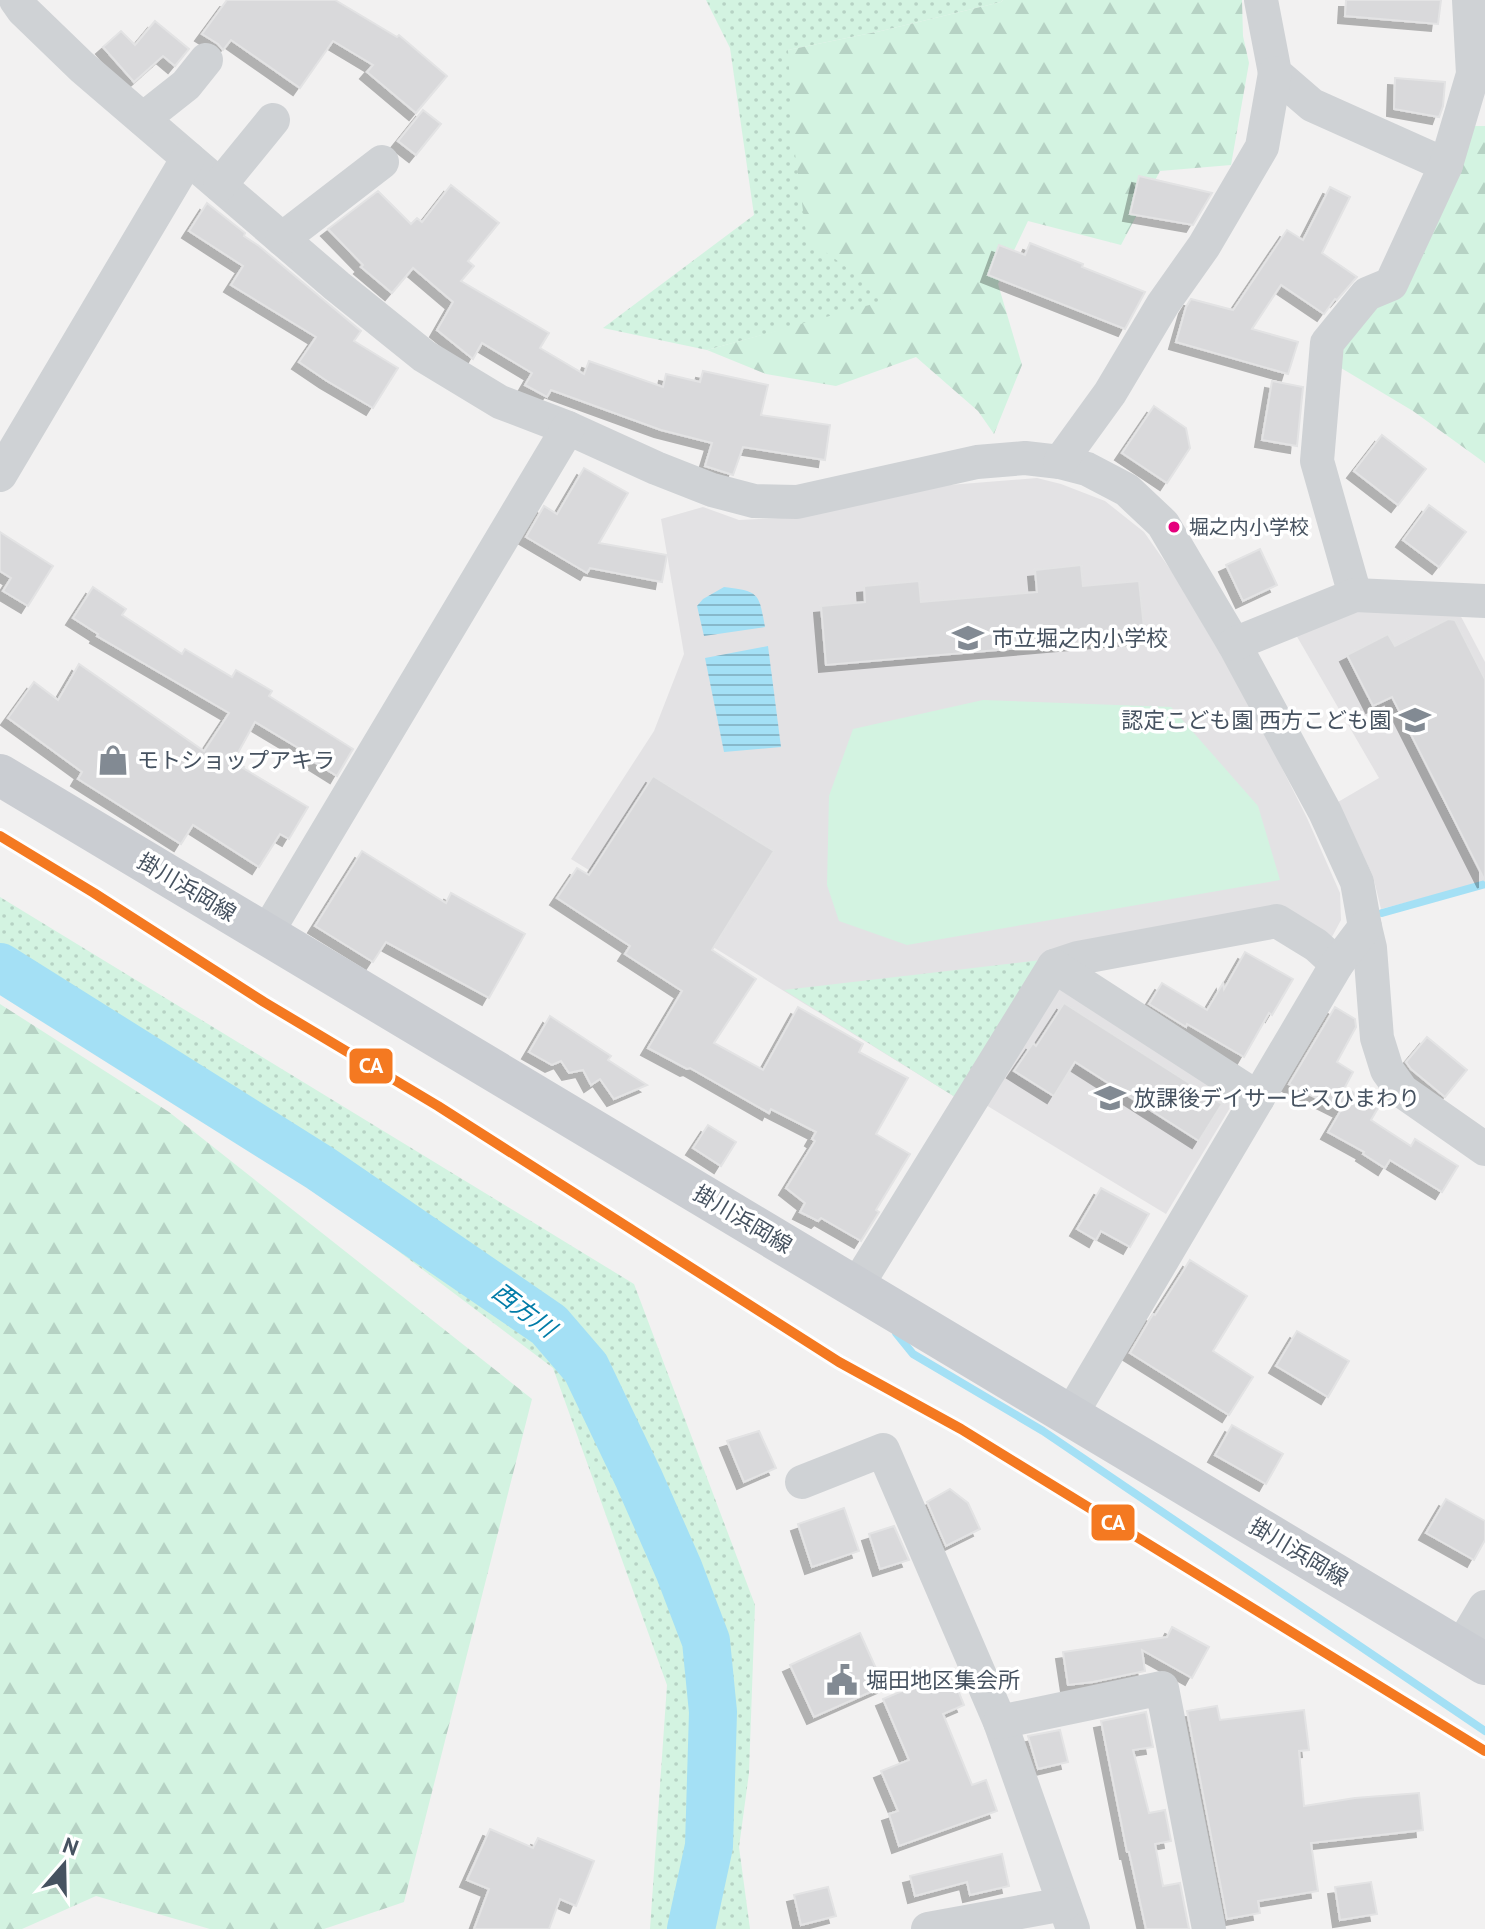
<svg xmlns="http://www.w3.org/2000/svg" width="1485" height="1929" viewBox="0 0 1485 1929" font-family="'PT Sans','Noto Sans JP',sans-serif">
<defs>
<pattern id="grass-dots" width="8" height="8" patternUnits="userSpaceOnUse" patternTransform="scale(2)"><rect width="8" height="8" fill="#d3f3e1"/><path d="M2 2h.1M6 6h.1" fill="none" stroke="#b6d2c4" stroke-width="1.8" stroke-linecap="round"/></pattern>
<pattern id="forest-firs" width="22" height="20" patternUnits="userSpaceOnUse" patternTransform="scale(2)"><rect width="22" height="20" fill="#d3f3e1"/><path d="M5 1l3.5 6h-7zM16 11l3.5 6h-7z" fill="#b6d2c4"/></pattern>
<pattern id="water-rules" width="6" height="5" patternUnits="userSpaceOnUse" patternTransform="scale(2)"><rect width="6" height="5" fill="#a4e0f5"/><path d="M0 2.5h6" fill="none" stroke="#87b8ca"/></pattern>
<filter id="shadow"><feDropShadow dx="-7" dy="7" stdDeviation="0" flood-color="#0004"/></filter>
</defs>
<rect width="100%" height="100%" fill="#f2f1f1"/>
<g fill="#e3e2e4">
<polygon points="1037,478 1061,484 1105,501 1144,532 1177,579 1271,742 1281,766 1307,818 1340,893 1341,920 1326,948 1278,917 1050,959 955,1097 571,859 654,731 684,654 661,519 703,507 739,520 782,518 949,485"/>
<polygon points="1345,610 1458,611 1485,662 1485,882 1381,909 1373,876 1338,802 1379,778 1292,628"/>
<polygon points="1057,979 1239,1093 1166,1214 981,1102"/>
</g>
<g fill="url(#grass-dots)">
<polygon points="706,0 1003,0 1001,2 881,31 788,50 892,300 707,350 603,328 754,215 730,48"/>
<polygon points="0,897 634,1284 755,1605 749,1773 739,1847 750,1929 650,1929 667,1685 553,1368 129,1048 0,975"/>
<polygon points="1050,959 955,1097 784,990"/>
</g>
<g fill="url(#forest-firs)">
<polygon points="1003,0 1242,0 1243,36 1249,63 1231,165 1160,171 1121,245 1028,221 998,284 1022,365 994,434 978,411 916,357 836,386 766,374 707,350 891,299 807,239 793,139 788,50 881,31 1001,2"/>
<polygon points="1475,126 1485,126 1485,463 1413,411 1331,362"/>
<polygon points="0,1004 169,1112 532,1399 404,1902 324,1929 210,1929 96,1896 22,1929 0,1929"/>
</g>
<polygon fill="#d3f3e1" points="983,700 1171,707 1258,806 1280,880 907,945 839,921 827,885 829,796 853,729"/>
<g fill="url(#water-rules)">
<path d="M724 587C760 591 759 594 765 627L704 636 697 606 703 599Z"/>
<polygon points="768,646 781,747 724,752 705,658"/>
</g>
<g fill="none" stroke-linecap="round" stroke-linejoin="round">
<g stroke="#a4e0f5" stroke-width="8">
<polyline points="1382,913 1485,884"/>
<polyline points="896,1333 913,1354 1043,1431 1485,1731"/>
</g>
<polyline stroke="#a4e0f5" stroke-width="48" points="0,967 320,1168 549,1325 586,1368 639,1479 679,1570 706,1641 713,1712 709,1846 691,1929"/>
</g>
<g fill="#d9d9db" stroke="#e3e3e4" stroke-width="2" filter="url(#shadow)">
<polygon points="227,0 335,0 397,37 399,35 447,76 416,113 367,72 373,65 333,41 300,88 231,40 223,50 218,44 202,34"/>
<polygon points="1346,0 1441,0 1438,24 1345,16"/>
<polygon points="155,21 189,49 175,66 163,56 134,82 103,47 121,31 135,45"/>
<polygon points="1395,78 1445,82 1443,106 1439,117 1394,109"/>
<polygon points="423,110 441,124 416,155 398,141"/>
<polygon points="1139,176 1212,193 1193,225 1130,214"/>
<polygon points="451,185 499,223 468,261 474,266 461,281 549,333 540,348 584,374 589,361 663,387 666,374 700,382 703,371 768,385 761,415 830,425 825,460 743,447 733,475 705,466 712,443 661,430 551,390 547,397 525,385 532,373 482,343 473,359 437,330 453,302 413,268 392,293 361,267 363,265 328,229 378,191 411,224 417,218 422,222"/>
<polygon points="1330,187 1350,197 1322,253 1357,277 1337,300 1335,299 1324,314 1281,285 1252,329 1298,342 1288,374 1176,342 1186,307 1191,299 1233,310 1287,230 1303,240"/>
<polygon points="207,203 245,233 244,236 259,246 361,331 354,341 398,368 373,408 327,381 299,362 316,337 231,285 243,266 189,231"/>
<polygon points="1030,243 1083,264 1082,267 1145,292 1125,329 988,275 999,245 1025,255"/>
<polygon points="1272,381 1303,387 1297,446 1262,440"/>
<polygon points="1154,406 1186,428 1190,448 1167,483 1122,453"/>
<polygon points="1382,435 1426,469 1398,505 1354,471"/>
<polygon points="584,468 628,493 599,543 667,555 662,582 590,568 587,573 526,537 544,506 557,514"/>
<polygon points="1429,505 1466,532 1439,567 1403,540"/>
<polygon points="0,532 53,566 28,606 3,591 11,578 0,571"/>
<polygon points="1260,549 1277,585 1243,601 1226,565"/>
<polygon points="1081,565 1083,586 1139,581 1145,637 826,665 821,606 865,602 864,586 919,581 921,602 1037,592 1035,570"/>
<polygon points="93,587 126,609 122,615 182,654 185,649 232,677 236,670 272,691 269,696 353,749 337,776 308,758 310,755 255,722 234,760 244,767 243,768 308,807 289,839 280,834 259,867 193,825 181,844 78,779 82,772 8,718 34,682 58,700 79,664 204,751 229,713 97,636 98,634 73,618"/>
<polygon points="1448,619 1455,620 1485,679 1485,881 1392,697 1373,706 1347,655 1388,634 1395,646"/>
<polygon points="653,776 774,851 712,950 756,979 714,1043 763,1070 798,1007 863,1044 859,1052 908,1078 876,1134 910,1154 876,1210 879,1212 861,1241 821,1218 818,1221 800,1212 805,1203 786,1188 815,1141 812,1139 816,1132 771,1109 769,1113 690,1068 687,1069 648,1048 682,991 625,954 630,946 557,898 577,868 589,875"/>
<polygon points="362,851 446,903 451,893 525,934 489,998 386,942 373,962 315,926"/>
<polygon points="1245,952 1293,979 1272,1015 1269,1013 1244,1057 1187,1024 1186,1027 1149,1004 1162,983 1207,1010 1223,983 1224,989"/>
<polygon points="1064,1003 1222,1104 1199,1141 1075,1062 1054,1096 1014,1071 1033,1043 1036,1046"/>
<polygon points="1335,1007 1355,1019 1356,1027 1337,1062 1353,1072 1345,1087 1378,1108 1371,1120 1411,1146 1415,1139 1458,1166 1442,1192 1390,1160 1385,1168 1363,1154 1364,1152 1328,1132 1341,1110 1289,1084"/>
<polygon points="550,1016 611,1056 608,1060 647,1085 614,1099 600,1079 591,1085 583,1070 569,1073 561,1061 552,1065 529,1052"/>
<polygon points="1427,1037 1467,1070 1445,1097 1411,1069 1406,1062"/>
<polygon points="708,1125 736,1142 721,1166 693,1148"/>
<polygon points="1101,1188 1149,1214 1130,1247 1101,1231 1096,1240 1077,1229"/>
<polygon points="1190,1260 1247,1296 1213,1351 1253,1377 1229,1415 1130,1353 1153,1314 1155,1315"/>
<polygon points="1297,1331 1349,1361 1328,1397 1276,1366"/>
<polygon points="1232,1425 1283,1454 1266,1484 1215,1455"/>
<polygon points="759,1431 776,1468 744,1482 727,1441"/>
<polygon points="950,1489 968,1503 980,1529 946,1546 927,1502"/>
<polygon points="1446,1499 1485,1521 1485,1540 1474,1560 1426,1533"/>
<polygon points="844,1508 859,1551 812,1567 798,1524"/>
<polygon points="894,1526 909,1560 880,1569 869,1534"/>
<polygon points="1172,1627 1209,1647 1192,1678 1142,1650 1145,1671 1093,1682 1068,1685 1063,1652 1167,1637"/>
<polygon points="860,1633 884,1686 814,1717 790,1665"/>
<polygon points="950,1671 964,1705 943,1714 972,1785 986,1780 997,1811 899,1846 889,1814 898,1811 881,1771 909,1760 883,1699"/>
<polygon points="1217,1706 1220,1720 1304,1710 1309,1750 1299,1751 1304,1806 1355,1798 1419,1793 1423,1830 1311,1843 1318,1891 1258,1901 1260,1913 1227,1919 1187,1711"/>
<polygon points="1146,1712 1153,1747 1133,1750 1149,1813 1165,1810 1171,1841 1155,1844 1163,1886 1180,1883 1189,1929 1146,1929 1129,1852 1127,1852 1101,1721"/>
<polygon points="1060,1730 1068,1762 1038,1769 1028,1736"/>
<polygon points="490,1829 533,1848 538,1838 594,1861 576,1906 560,1899 549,1929 474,1929 489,1889 467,1880"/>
<polygon points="1002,1854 1009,1886 970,1895 967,1882 915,1896 910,1876"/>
<polygon points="1371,1882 1377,1914 1340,1920 1335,1887"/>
<polygon points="828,1887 836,1916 801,1925 794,1895"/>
</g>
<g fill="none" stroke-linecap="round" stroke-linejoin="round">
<g stroke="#cfd2d5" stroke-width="34">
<polyline points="16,0 23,10 82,67 337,286 424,356 500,402 568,428 656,468 712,490 754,501 797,502 977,462 1025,458 1060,462 1087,469 1127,490 1163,524 1234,644 1325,812 1357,882 1365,927 1370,948 1377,1038 1387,1070 1402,1091 1485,1149"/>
<polyline points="1261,0 1275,73 1312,105 1446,165"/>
<polyline points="143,119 186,85 206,60"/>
<polyline points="220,185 273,120"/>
<polyline points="282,239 382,162"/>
<polyline points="1060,462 1110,393 1163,304 1204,246 1262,147 1275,73"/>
<polyline points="0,475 188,158"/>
<polyline points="1355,595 1317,461 1327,343 1367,294 1391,284 1446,165 1473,74 1469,0"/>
<polyline points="1234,644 1355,595 1485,601"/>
<polyline points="266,934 568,428"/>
<polyline points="1054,966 1078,958 1277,921 1316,945 1337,964"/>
<polyline points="856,1287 1054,966 1258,1098"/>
<polyline points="1070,1416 1337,964 1365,927"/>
<polyline points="802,1482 883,1450 1000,1722 1073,1929"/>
<polyline points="1460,1649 1485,1607"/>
<polyline points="1000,1722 1162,1688 1209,1929"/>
<polyline points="928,1929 1064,1904"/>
</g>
<polyline stroke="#cacdd2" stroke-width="42" points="0,775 1485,1664"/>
<defs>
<polyline id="rail-1" points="0,836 94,893 264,1002 438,1106 839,1362 961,1429 1485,1751"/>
</defs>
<use href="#rail-1" stroke="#fff" stroke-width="16"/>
<use href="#rail-1" stroke="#f47921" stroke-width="10"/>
</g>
<defs>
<symbol id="school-bare" viewBox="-9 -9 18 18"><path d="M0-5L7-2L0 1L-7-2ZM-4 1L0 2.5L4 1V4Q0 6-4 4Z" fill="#828a93" stroke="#fff" stroke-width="2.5" paint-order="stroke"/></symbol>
<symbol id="shop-bare" viewBox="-9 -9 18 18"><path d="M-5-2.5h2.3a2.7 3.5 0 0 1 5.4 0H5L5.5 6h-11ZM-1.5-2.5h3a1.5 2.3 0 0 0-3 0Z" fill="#828a93" stroke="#fff" stroke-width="2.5" paint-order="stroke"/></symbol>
<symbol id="civic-bare" viewBox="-9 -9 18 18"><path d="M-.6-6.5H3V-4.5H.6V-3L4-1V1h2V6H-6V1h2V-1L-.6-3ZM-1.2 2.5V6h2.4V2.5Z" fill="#828a93" stroke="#fff" stroke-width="2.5" paint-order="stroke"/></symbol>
</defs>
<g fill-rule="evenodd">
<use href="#school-bare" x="946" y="616" width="44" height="44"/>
<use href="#school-bare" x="1393" y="698" width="44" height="44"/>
<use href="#shop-bare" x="91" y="738" width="44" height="44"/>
<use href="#school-bare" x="1088" y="1076" width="44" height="44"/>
<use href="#civic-bare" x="820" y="1658" width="44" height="44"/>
</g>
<circle fill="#e5007d" stroke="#fff" stroke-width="3" cx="1174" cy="527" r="7"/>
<g text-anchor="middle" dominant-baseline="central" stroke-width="7" stroke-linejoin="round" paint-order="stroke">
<g font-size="20" fill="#465260" stroke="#fff" text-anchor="start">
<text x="1189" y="527">堀之内小学校</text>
</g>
<g font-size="22" fill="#465260" stroke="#fff" text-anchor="start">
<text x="992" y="638">市立堀之内小学校</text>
<text x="1391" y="720" text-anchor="end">認定こども園 西方こども園</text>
<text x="137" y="760">モトショップアキラ</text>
<text x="1134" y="1098">放課後デイサービスひまわり</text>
<text x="866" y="1680">堀田地区集会所</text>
</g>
<g font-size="22" fill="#465260" stroke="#fff">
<text transform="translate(187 887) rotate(31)">掛川浜岡線</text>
<text transform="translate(743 1219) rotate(31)">掛川浜岡線</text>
<text transform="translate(1299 1552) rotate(31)">掛川浜岡線</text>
</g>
<g font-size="24" font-style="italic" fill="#027ca8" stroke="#fff">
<text transform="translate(524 1310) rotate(37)">西方川</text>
</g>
</g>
<g stroke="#fff" stroke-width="3">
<rect x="348" y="1047" width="46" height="38" rx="8" fill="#f47921"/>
<rect x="1090" y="1503" width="46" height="39" rx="8" fill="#f47921"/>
</g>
<g font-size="22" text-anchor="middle" font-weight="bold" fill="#fff">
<text x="371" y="1073">CA</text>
<text x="1113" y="1530">CA</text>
</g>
<g transform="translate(64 1865) rotate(20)" stroke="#ffffff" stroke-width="6" paint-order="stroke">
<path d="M0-6L14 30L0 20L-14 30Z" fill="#465260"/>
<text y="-12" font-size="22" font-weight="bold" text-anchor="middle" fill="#465260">N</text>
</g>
</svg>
